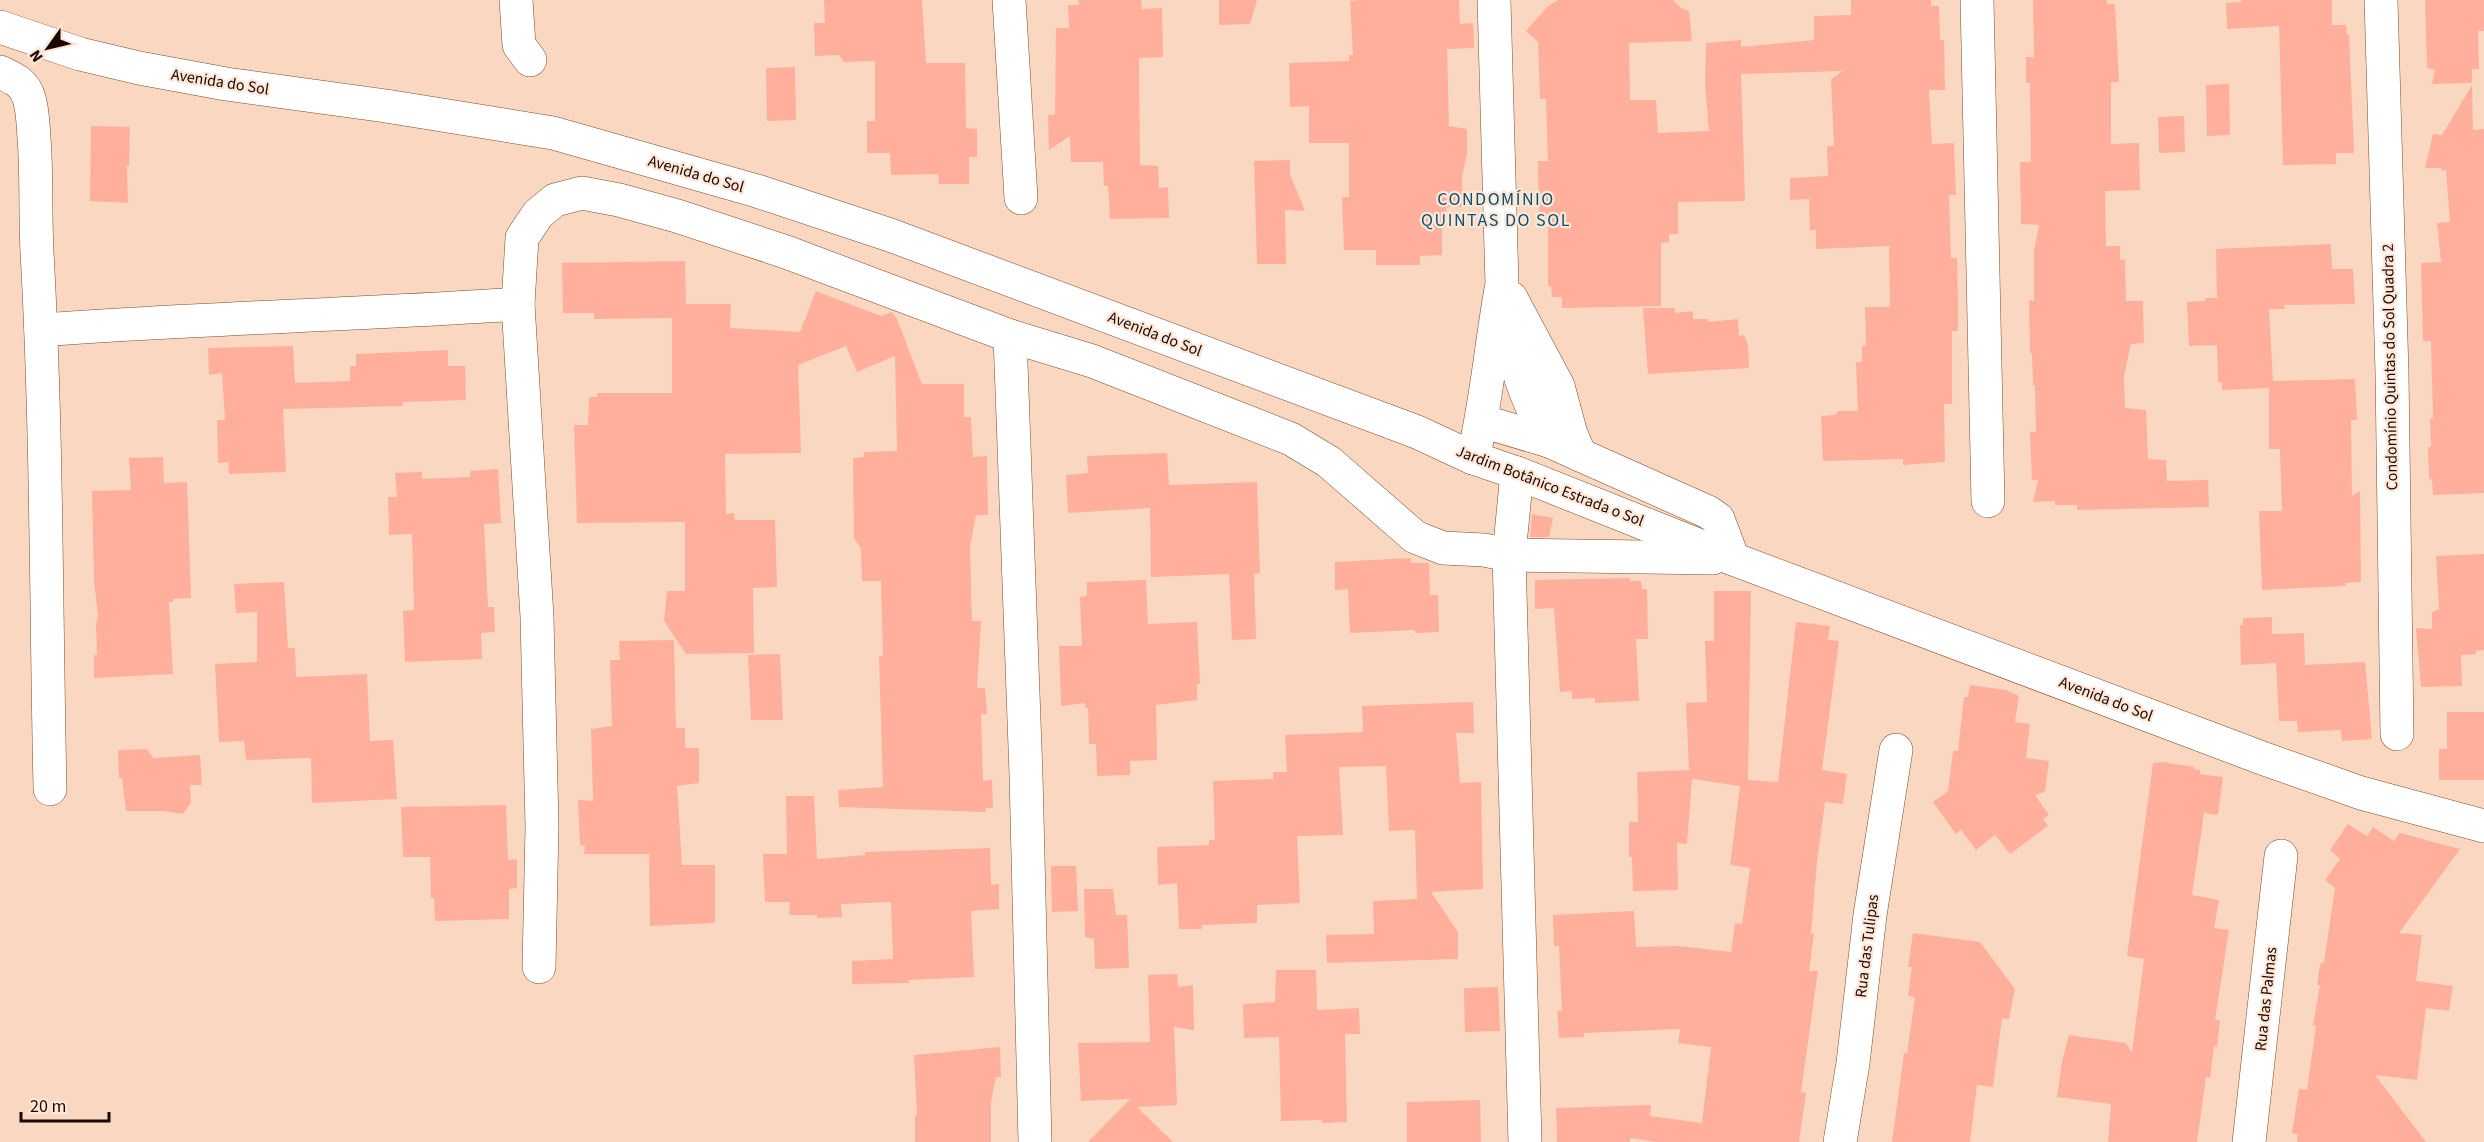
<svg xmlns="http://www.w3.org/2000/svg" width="2484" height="1142" viewBox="0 0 2484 1142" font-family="'Source Sans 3',sans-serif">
<rect width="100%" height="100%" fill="#f9d7c0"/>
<g fill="#ffaf9b">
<polygon points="824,0 922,0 926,63 965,63 966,128 977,129 977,157 969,157 969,184 939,184 938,174 891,175 890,153 867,153 867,121 875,121 875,61 844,62 839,55 815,56 814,23 825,23"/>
<polygon points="1078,0 1141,0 1142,9 1162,8 1163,57 1139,58 1140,165 1158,166 1159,188 1168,187 1169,218 1110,219 1108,186 1104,186 1103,162 1071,162 1070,136 1049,150 1048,115 1055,115 1056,28 1069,28 1068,5 1079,5"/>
<polygon points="1219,0 1257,0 1250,24 1219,25"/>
<polygon points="1359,0 1459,0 1460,24 1473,23 1474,48 1447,49 1449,126 1467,129 1467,154 1462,177 1463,207 1447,207 1442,230 1442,255 1420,256 1420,265 1376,265 1376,250 1344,250 1342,197 1349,197 1349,143 1309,143 1309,106 1290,107 1289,63 1349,61 1349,55 1353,55 1350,1"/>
<polygon points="1558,0 1673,0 1681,8 1689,11 1692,41 1629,43 1630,100 1656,100 1658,133 1709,131 1705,85 1706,43 1741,40 1741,47 1814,40 1814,16 1851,15 1851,0 1931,0 1931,6 1939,6 1940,40 1944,40 1945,90 1929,90 1932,144 1954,143 1956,195 1949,195 1951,258 1957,258 1958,300 1958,331 1952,331 1952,404 1944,404 1945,462 1903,465 1903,459 1823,461 1821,416 1835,415 1838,411 1858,411 1856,362 1862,362 1862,346 1866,345 1865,307 1890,307 1889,246 1816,249 1816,230 1810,230 1809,199 1790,200 1790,178 1828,176 1827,146 1834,146 1831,79 1843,71 1741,74 1745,201 1678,202 1678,234 1669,234 1669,242 1661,243 1661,306 1562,308 1562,297 1552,297 1551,286 1548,286 1548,224 1540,224 1538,173 1538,161 1548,161 1546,99 1540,99 1538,42 1526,31 1547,7"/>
<polygon points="2033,0 2107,0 2107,4 2115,4 2119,82 2111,82 2111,144 2139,143 2140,190 2105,191 2106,246 2120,246 2120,260 2125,259 2126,301 2143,301 2144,343 2131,344 2124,376 2125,408 2146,410 2148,459 2166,460 2167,481 2208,480 2209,507 2077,510 2077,505 2055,505 2055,501 2033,502 2038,480 2032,480 2030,432 2036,432 2035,385 2033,385 2032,353 2030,353 2029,300 2034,301 2034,250 2039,225 2021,224 2020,162 2031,162 2030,83 2026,83 2026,57 2034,57"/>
<polygon points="2241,0 2332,0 2332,25 2346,25 2347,35 2349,34 2354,153 2336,153 2336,164 2283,165 2279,26 2227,29 2226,3 2241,2"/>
<polygon points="2425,0 2484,0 2484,31 2478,31 2479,69 2472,69 2472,83 2432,84 2435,70 2427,68"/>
<polygon points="795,67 796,120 767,121 766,68"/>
<polygon points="2229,84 2230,135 2207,136 2206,85"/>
<polygon points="2472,85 2473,130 2484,129 2484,493 2433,495 2432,479 2429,480 2428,447 2431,447 2430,419 2433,418 2431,341 2423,341 2421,263 2441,262 2437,223 2450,222 2446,170 2441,171 2441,168 2425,168 2433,134 2442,135"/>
<polygon points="2184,116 2185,152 2159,153 2158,117"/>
<polygon points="91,126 130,127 129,166 127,166 128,203 90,201"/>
<polygon points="1290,160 1290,174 1305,211 1285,210 1286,264 1257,264 1254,161"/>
<polygon points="2331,244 2332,269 2353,269 2355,304 2284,305 2285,309 2269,309 2273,381 2355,379 2357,420 2351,420 2352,496 2360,491 2361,582 2346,583 2346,586 2262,590 2259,511 2282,511 2280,449 2269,449 2269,388 2222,390 2222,382 2218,382 2217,345 2189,346 2187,302 2205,301 2205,298 2217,298 2216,249"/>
<polygon points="685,261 686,304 731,304 730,328 800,332 816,291 881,316 892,312 897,319 922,384 964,384 964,417 971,417 973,457 987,456 988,515 976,515 970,547 972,621 981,621 977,688 985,688 987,714 981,714 983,781 992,780 993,808 985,808 986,812 839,807 838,790 883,787 879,656 883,656 881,581 862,581 861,549 854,538 853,458 864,457 864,452 897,451 895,356 857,372 846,346 798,365 801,453 725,454 726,514 734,513 735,520 775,520 777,587 753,588 754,653 686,654 664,621 667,591 685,591 685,522 577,523 574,425 588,425 589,397 597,397 597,393 672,393 672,318 594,319 594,313 563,313 562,263"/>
<polygon points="1643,308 1675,308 1675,313 1693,311 1693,319 1708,319 1708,322 1738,319 1739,336 1744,335 1748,345 1749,368 1648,374"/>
<polygon points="293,346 295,383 350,381 350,366 356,366 356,354 448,350 448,366 465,366 466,400 403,402 403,406 283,409 286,472 229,474 228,462 218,463 217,420 225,420 222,373 209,375 208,348"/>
<polygon points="1167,453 1169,485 1257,482 1260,573 1254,574 1256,639 1232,640 1229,574 1151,577 1150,508 1068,513 1066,475 1088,473 1087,456"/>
<polygon points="163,457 164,483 187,482 191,598 173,599 173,602 169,602 173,674 94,678 94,655 97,655 96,625 98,616 94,581 92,491 131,490 129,458"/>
<polygon points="498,469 501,523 484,524 488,607 494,607 495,632 481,633 482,659 405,662 403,611 414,610 412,534 389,535 388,497 397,497 395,473 422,472 422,479 470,477 470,471"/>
<polygon points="1532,514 1553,518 1549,537 1530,537"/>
<polygon points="2484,554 2484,650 2476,651 2476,654 2461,655 2462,686 2421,687 2416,628 2432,629 2432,612 2439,609 2436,556"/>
<polygon points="1411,558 1411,563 1429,563 1430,595 1438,595 1439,632 1415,633 1415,630 1350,633 1348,589 1335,590 1335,562"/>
<polygon points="1630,578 1630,581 1641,581 1642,589 1647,589 1648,639 1636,639 1639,701 1595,703 1595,698 1572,699 1572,691 1560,692 1554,608 1535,609 1535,580"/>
<polygon points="1146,580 1148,624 1197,622 1200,684 1197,684 1197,700 1156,705 1157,760 1130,761 1130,775 1097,776 1096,744 1089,744 1088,708 1085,708 1085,703 1061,706 1059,646 1082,646 1080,597 1087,596 1087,582"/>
<polygon points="284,582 288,648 295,648 296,677 367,674 370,741 393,740 397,799 312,803 311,758 246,760 244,741 219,742 215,664 257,662 257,612 236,613 234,584"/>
<polygon points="1714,591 1751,591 1748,780 1778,782 1796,622 1830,626 1828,640 1839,641 1822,770 1847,774 1843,804 1825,802 1817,862 1811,934 1814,934 1809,971 1818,971 1801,1092 1806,1093 1799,1142 1656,1142 1630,1138 1630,1142 1557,1142 1556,1108 1651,1105 1650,1116 1702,1123 1711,1047 1678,1043 1680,1029 1584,1033 1584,1037 1559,1038 1557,1011 1562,1011 1559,946 1554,946 1553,915 1634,911 1636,947 1679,946 1731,952 1735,923 1742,924 1750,868 1730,865 1740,786 1692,779 1687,844 1677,843 1678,890 1633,891 1632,857 1629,857 1629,822 1638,822 1637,772 1689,770 1686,703 1707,702 1705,641 1714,641"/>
<polygon points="2272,617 2272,634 2304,633 2305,665 2365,662 2372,739 2342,741 2341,730 2298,732 2297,721 2279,721 2276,663 2241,665 2240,625 2243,625 2243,618"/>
<polygon points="674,640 676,728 685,728 685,748 699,748 699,783 677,786 682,865 715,865 715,923 650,926 649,854 584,854 585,846 580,845 578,800 593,801 591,729 612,726 610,660 620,660 619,641"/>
<polygon points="780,654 783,720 751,720 748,655"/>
<polygon points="1970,685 2006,690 2019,696 2015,722 2030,724 2026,758 2049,761 2045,792 2035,795 2049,815 2043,819 2048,826 2010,854 1995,835 1976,850 1961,830 1956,834 1933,802 1948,791 1953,751 1958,751 1964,697 1968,697"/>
<polygon points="1473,702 1474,733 1456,733 1460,783 1481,782 1483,889 1431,892 1458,932 1458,959 1327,963 1326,935 1374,934 1373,901 1417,899 1415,830 1389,831 1386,766 1339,767 1343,835 1297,836 1300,903 1257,905 1257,923 1202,925 1202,929 1179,929 1177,883 1158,885 1157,847 1209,845 1209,840 1215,840 1213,781 1273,779 1273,772 1287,772 1285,735 1363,732 1362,706"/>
<polygon points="2447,712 2484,712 2484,780 2439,780 2439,749 2447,749"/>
<polygon points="147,749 153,758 200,755 202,785 190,785 191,803 183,814 162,811 126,811 122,778 119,778 118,750"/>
<polygon points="2162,762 2194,767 2194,769 2200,770 2200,774 2223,777 2218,815 2204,813 2192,895 2219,900 2214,928 2229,930 2215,1020 2220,1020 2217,1047 2214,1046 2210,1078 2206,1077 2197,1142 2108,1142 2111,1104 2057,1097 2062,1061 2069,1035 2126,1043 2132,1052 2144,959 2127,956 2153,763"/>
<polygon points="786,796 814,796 817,859 865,855 865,852 990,848 991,885 999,884 999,909 971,911 974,977 909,980 909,983 852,984 852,961 893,959 891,902 841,904 842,917 817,918 817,915 789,915 790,902 765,902 763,854 787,854"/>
<polygon points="506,805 508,860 517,859 517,888 509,889 509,919 435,921 434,898 431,898 430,857 403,857 401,807"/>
<polygon points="2348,824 2367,836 2373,827 2394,841 2400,833 2460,849 2399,933 2422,935 2416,981 2453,986 2449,1011 2426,1008 2417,1080 2375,1075 2426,1142 2297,1142 2298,1134 2292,1133 2299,1089 2307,1090 2316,1026 2313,1025 2320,985 2317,985 2320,964 2324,962 2335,888 2325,880 2340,859 2330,850"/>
<polygon points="1051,866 1076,866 1078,911 1052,912"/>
<polygon points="1084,889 1113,889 1116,915 1127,915 1129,968 1095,969 1094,939 1085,937"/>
<polygon points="1913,933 1980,942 2015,989 2009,1019 2002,1018 1993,1087 1977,1085 1970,1142 1892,1142 1904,1053 1907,1053 1915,997 1908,996 1912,967 1908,967"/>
<polygon points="1276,970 1316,970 1317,1010 1359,1008 1360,1034 1345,1034 1347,1122 1322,1123 1322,1120 1281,1121 1279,1037 1244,1038 1243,1004 1275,1002"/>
<polygon points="1177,974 1178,987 1193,985 1194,1030 1174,1027 1177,1105 1137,1107 1173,1142 1088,1142 1130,1099 1081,1101 1078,1043 1150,1042 1148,975"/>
<polygon points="1498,987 1500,1031 1465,1032 1464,988"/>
<polygon points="1000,1047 1001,1077 996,1077 991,1102 991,1142 915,1142 915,1116 917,1116 914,1055"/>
<polygon points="1480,1100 1481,1142 1407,1142 1407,1102"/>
</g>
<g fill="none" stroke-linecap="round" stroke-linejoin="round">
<defs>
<g id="minor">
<polyline points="516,0 519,45 530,60"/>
<polyline points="1009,0 1021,198"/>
<polyline points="1977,0 1988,501"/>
<polyline points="2381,0 2392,373 2397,734"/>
<polyline points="0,27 80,54 139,68 226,84 386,106 553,133 757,191 890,235 1417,432 1473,458 1517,473 1733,559 2262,758 2361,793 2484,826"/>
<path d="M0 72C13 78 25 83 29 98 33 111 33 125 34 138 37 176 35 214 37 252 47 431 46 610 50 789"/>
<polyline points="1511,298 1558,386 1571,434 1580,455"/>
<polyline points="518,304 537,617 542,826 539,967"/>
<path d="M1507 311C1512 361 1525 397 1549 441L1708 512 1718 519 1733 559"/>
<path d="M41 330C200 318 359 315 518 304L522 238 538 214 555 200 582 193 619 200 677 216 786 252 1010 336 1092 361 1291 439 1329 462 1415 537 1443 548 1484 550 1509 555 1713 558"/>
<polyline points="1010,336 1026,775 1035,1142"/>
<polyline points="1482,421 1549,441"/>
<path d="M1473 458C1487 401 1491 342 1502 284L1494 0"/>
<polyline points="1517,473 1509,555 1525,1142"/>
<polyline points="1840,1142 1853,1063 1870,915 1896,750"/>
<polyline points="2249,1142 2281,856"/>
</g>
</defs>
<use href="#minor" stroke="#7d4c29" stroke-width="34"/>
<use href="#minor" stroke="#fff" stroke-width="33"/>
</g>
<g text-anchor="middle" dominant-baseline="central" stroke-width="4.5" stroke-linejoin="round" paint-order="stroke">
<g font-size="16" fill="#1b0800" stroke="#fee7d7">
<text transform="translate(220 82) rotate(9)">Avenida do Sol</text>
<text transform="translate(696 174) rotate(16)">Avenida do Sol</text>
<text transform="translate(1155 334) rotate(21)">Avenida do Sol</text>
<text transform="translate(2390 367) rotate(-91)">Condomínio Quintas do Sol Quadra 2</text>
<text transform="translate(1550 486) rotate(21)">Jardim Botânico Estrada o Sol</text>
<text transform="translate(2106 699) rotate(21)">Avenida do Sol</text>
<text transform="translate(1867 946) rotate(-83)">Rua das Tulipas</text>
<text transform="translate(2266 999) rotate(-84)">Rua das Palmas</text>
</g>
<g font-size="18" letter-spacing="1.5" fill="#0d4f6e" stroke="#fee7d7">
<text x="1496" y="199">CONDOMÍNIO<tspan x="1496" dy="21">QUINTAS DO SOL</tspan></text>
</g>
</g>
<g transform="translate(48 48) rotate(236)" stroke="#fee7d7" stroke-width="4.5" paint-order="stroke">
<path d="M0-4.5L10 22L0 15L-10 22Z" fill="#1b0800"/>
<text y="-9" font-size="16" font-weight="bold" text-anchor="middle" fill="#1b0800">N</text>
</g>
<path d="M21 1112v9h88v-9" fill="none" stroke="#1b0800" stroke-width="3"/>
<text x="30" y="1112" font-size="18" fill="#1b0800" stroke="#fee7d7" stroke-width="4.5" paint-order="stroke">20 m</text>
</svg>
